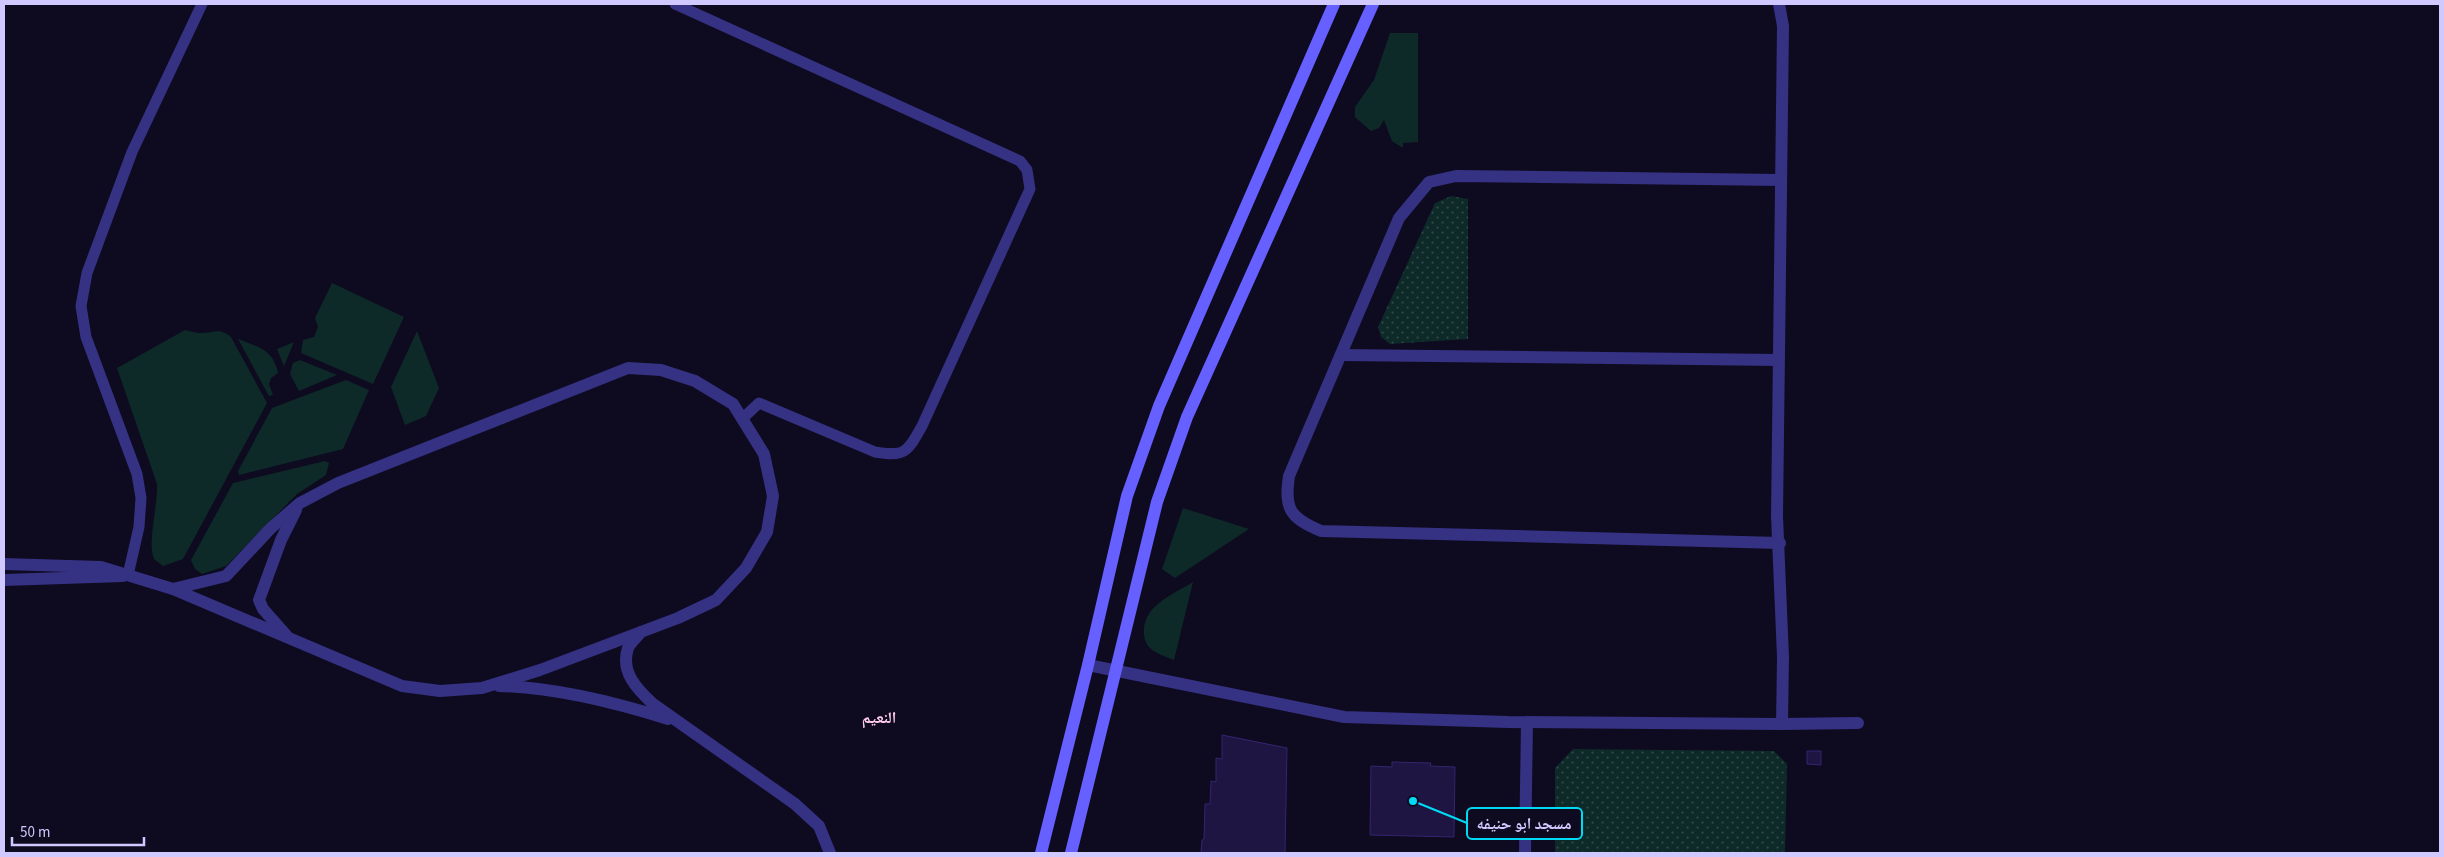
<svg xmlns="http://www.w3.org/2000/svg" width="2444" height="857" viewBox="0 0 2444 857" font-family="'Source Sans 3','Noto Naskh Arabic',sans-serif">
<defs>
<pattern id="park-dots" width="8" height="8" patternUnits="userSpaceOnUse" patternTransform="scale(1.25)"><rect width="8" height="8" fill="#0d2a29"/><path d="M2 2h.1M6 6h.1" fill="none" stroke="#2f4849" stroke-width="1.8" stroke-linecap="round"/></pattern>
</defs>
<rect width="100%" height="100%" fill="#0e0a1f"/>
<g fill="#0d2a29">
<polygon points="1390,33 1418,33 1418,142 1403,143 1403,148 1392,141 1384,120 1379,128 1371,131 1355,117 1355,107 1374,80"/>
<polygon points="332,283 404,317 373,384 301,353 303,340 314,337 318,327 315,318"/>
<path d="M185 330C190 331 196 333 201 333 215 333 219 327 231 337L267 403 183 559 163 566 154 559C147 542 158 507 157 484L117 368Z"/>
<polygon points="417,331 439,388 426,416 405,425 391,387"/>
<path d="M238 339C258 347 273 349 278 373L271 378 269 384 273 395 269 396Z"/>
<polygon points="294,342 284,366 277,349"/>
<polygon points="300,360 337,375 299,391 290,374 293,363"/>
<polygon points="346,380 369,390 343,449 239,475 238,471 272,408"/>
<polygon points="325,461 329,463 326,475 297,494 226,566 202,574 195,569 191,560 233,483"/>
<polygon points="1183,508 1249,529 1175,578 1162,569"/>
<path d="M1193 582 1174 660C1159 654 1143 650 1144 631 1144 605 1174 594 1193 582Z"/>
</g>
<g fill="url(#park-dots)">
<polygon points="1451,196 1468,199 1468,339 1390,344 1381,337 1378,327 1435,203"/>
<polygon points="1573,749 1774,751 1787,764 1785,853 1555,853 1555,768"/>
</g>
<g fill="#1e1542" stroke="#342570">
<polygon points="1222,735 1287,748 1285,853 1201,853 1202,840 1204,839 1205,804 1210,804 1211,781 1216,782 1216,758 1222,759"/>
<polygon points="1807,751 1821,751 1821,765 1807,764"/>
<polygon points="1392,762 1431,763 1430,766 1455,767 1454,837 1370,835 1371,766 1392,767"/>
</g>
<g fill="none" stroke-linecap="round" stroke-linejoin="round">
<g stroke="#353183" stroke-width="11">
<path d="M675 4 1020 161 1027 170 1030 189 922 426C907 452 906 457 875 452L759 403 742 419"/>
<polyline points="128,575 139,527 141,498 137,474 86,337 81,306 87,273 132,152 202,4"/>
</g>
<g stroke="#353183" stroke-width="12">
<path d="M1780 180 1456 176 1429 182 1399 218 1289 476C1284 509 1290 518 1321 531L1780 543"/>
<polyline points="1341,355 1778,360"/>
<polyline points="4,564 101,567 173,589 402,686 440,691 482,688 540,670 678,618 716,600 746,568 767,532 773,496 764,454 733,404 695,381 661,370 628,368 338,483 300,503 271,528 226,576 173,589"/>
<polyline points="4,580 123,576"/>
<path d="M641 632C637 637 630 643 628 648 620 672 637 689 653 704L795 804 819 826 830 853"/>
<polyline points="286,635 263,609 259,600 281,540 296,510"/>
<polyline points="1088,665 1344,717 1508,722 1782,724 1783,657 1777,516 1783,26 1779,4"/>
<path d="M499 686C552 687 617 703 668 719"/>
<polyline points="1782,724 1858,723"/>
<polyline points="1525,853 1527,723"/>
</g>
<g stroke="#6560ff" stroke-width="12">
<polyline points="1041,853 1088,665 1127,496 1159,406 1334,4"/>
<polyline points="1071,853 1157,502 1187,417 1373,4"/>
</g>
</g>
<g text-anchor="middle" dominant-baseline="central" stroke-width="4" stroke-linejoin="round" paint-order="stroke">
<g font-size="16" font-weight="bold" fill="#ffcbec" stroke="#0e0a1f">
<text x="879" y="718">النعيم</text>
</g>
</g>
<path fill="none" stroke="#00daf4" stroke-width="2" d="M1413 801L1467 823"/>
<circle fill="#00daf4" stroke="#0e0a1f" stroke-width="2" cx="1413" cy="801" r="5"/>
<rect fill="#0e0a1f" stroke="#00daf4" stroke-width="2" x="1467" y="808" width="115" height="31" rx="5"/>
<g font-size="16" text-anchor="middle" font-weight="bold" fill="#d0c9ff">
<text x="1524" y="829">مسجد ابو حنيفه</text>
</g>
<rect width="2444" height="857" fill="none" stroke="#d0c9ff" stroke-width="10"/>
<path d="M12 837v8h132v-8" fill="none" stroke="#d0c9ff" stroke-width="2.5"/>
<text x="20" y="837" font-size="15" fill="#d0c9ff" stroke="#0e0a1f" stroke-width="4" paint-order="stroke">50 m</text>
</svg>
